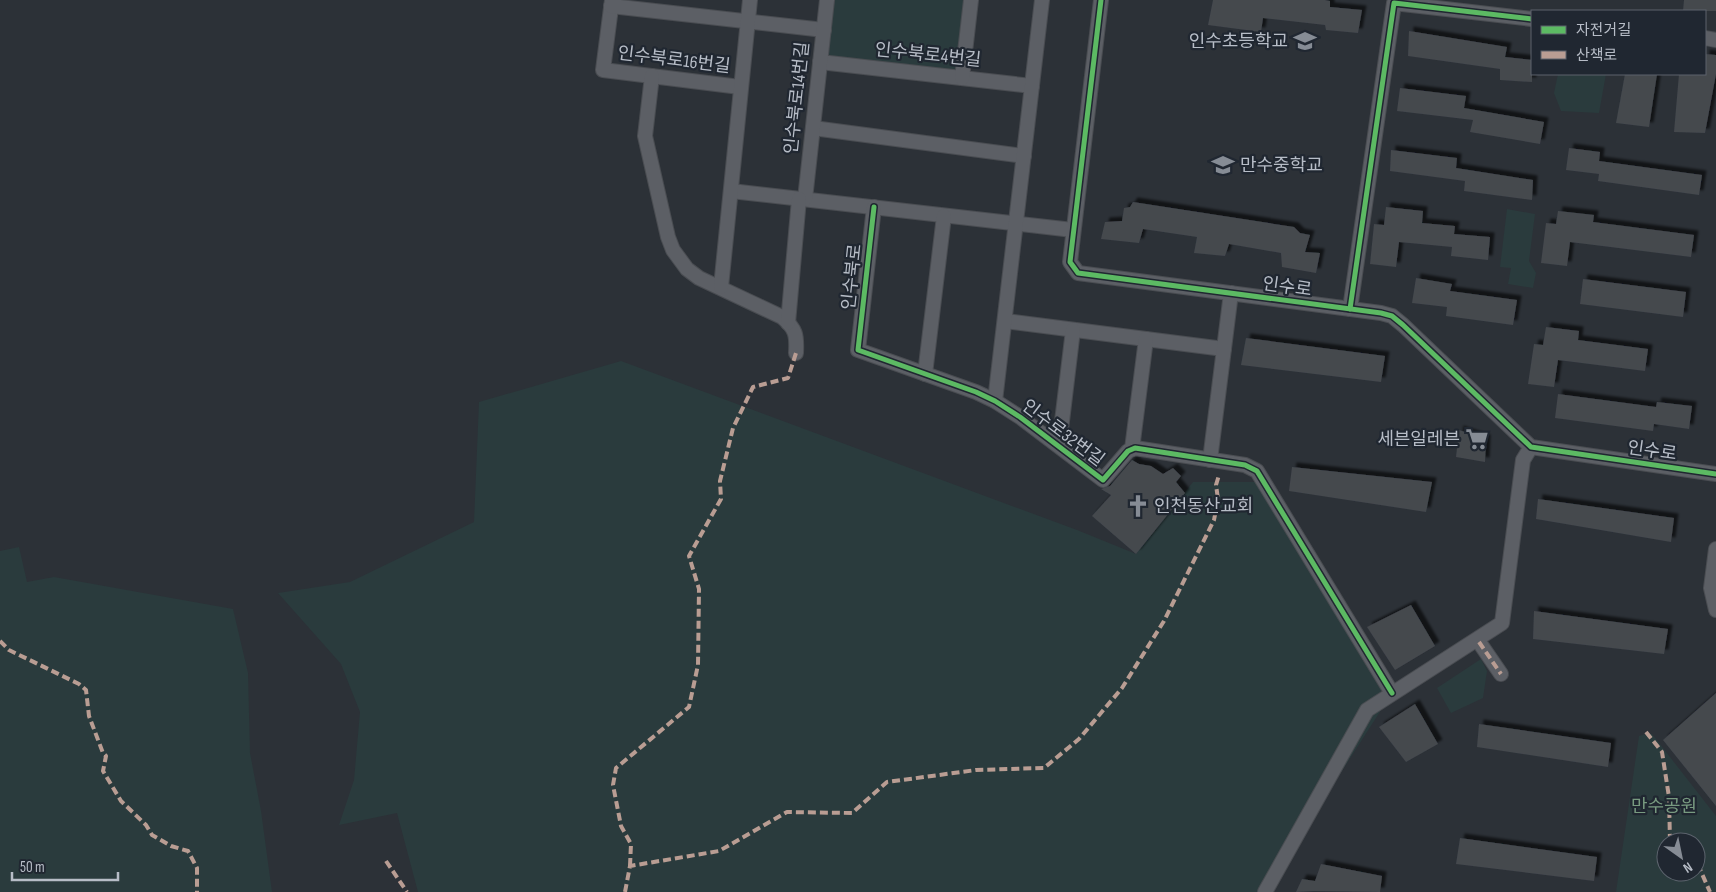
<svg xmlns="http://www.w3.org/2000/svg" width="1716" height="892" viewBox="0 0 1716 892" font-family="'Sofia Sans Condensed','Noto Sans KR',sans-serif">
<defs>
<filter id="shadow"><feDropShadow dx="4.5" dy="-4.5" stdDeviation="1" flood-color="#0009"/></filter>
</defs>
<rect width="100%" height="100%" fill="#2c3137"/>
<g fill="#2a3b3d" fill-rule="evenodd">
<polygon points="827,0 969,0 962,78 820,62"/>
<polygon points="1558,74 1606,74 1599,113 1561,111 1554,93"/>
<polygon points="1507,209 1535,214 1529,261 1536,273 1533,288 1508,284 1511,268 1500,267"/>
<polygon points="621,361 1077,530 1136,554 1193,482 1263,482 1392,693 1270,883 1268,892 418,892 397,813 339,825 354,780 360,712 341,664 278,593 350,582 474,522 479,402"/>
<polygon points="19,547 27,582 54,577 233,609 248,673 250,753 261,811 272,892 0,892 0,551"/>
<polygon points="1481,659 1487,671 1483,698 1451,713 1437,688"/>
<path d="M1646 734H1652L1716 816V892H1616L1639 736ZM1666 842H1696V872H1666Z"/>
</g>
<g fill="#44484e" filter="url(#shadow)">
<polygon points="1213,0 1325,0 1330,1 1330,7 1362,10 1358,33 1326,30 1325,25 1263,18 1261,32 1208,25"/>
<polygon points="1684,0 1716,0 1716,11 1683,11"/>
<polygon points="1409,31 1507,47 1505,57 1532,60 1532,82 1500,80 1500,69 1408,56"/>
<polygon points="1705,54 1716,55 1716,74 1705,133 1674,132 1679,74 1705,74"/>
<polygon points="1625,74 1657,74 1649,127 1616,123"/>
<polygon points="1400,88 1466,96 1464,108 1544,122 1540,144 1470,132 1473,120 1397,111"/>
<polygon points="1569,148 1600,152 1599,161 1702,175 1699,195 1598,181 1599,174 1566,170"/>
<polygon points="1391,150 1457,158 1456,168 1533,180 1532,200 1464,191 1465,181 1390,171"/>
<polygon points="1133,202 1294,227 1300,233 1310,235 1305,252 1320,253 1316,273 1282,267 1281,253 1229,244 1225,256 1194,253 1197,237 1143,229 1139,243 1101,239 1105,222 1122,221 1124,208 1130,207"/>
<polygon points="1386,207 1423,211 1422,223 1455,226 1454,234 1490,237 1488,260 1451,256 1452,247 1399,242 1396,267 1370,264 1374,224 1384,225"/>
<polygon points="1558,211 1594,215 1593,222 1694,235 1691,257 1570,242 1567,266 1541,263 1546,223 1556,224"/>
<polygon points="1416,278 1452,284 1450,291 1517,300 1513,325 1446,316 1447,307 1412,303"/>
<polygon points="1583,279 1686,292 1683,317 1580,304"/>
<polygon points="1546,327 1579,331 1578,340 1648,349 1645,371 1558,360 1554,387 1528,384 1534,344 1543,345"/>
<polygon points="1246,338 1385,356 1381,382 1241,365"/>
<polygon points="1558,394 1656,407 1657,402 1692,406 1689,429 1654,424 1653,431 1555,418"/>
<polygon points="1459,430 1486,439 1485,462 1456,457"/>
<polygon points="1132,460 1139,464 1151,466 1163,474 1173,468 1181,476 1176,482 1185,493 1136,554 1092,516 1111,495 1101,489 1110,486"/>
<polygon points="1292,467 1432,482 1426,512 1289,491"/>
<polygon points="1538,499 1674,518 1671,542 1536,519"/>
<polygon points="1411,605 1435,646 1395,670 1367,627"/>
<polygon points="1534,611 1668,629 1664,654 1533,639"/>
<polygon points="1716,693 1716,806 1663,740"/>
<polygon points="1415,704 1438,744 1406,762 1379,727"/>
<polygon points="1479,724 1611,743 1608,767 1477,747"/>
<polygon points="1460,838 1597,857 1594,881 1456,864"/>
<polygon points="1321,864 1382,876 1380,892 1314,891 1296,892 1302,879 1315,881"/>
</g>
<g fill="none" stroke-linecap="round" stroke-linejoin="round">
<defs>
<g id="street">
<polyline points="612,0 603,70 740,87"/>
<polyline points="1101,0 1070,262 1078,273 1381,313 1392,316 1403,325 1531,447 1716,474"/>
<polyline points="611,6 824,30"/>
<polyline points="1705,38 1716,40"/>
<polyline points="820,62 1032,86"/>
<path d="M652 76 645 136 668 237 673 250 687 269 699 278 782 317C796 329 797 335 796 353"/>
<polyline points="962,78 971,0"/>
<polyline points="813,128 1024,156"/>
<polyline points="731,191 1073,230"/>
<polyline points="805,199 827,0"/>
<polyline points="874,207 858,350 976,392 995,401 1020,417 1103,480 1128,451 1135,448 1245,465 1257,471 1392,693"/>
<polyline points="721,287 750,0"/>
<polyline points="1350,309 1394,3 1532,19"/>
<polyline points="1005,321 1224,349"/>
<polyline points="788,323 799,199"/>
<polyline points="925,374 944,216"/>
<polyline points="995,401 1042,0"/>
<polyline points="1059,446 1073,330"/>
<polyline points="1132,449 1146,339"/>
<polyline points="1210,460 1231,293"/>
<polyline points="1716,549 1711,588 1716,610"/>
<polyline points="1479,642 1501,674"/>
<polyline points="1265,892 1367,710 1502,623 1523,460 1531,447"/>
</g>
</defs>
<use href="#street" stroke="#4a4d52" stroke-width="16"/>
<use href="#street" stroke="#5c5f65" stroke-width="14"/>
<g stroke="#b99d93" stroke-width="4" stroke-dasharray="8 4" stroke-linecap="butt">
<polyline points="0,641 9,650 79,684 86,690 89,716 103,753 106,756 103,771 121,801 146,825 152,835 171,846 188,851 197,868 197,892"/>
<polyline points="1479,642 1501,674"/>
<polyline points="1646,732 1662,752 1669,797 1670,842"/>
<polyline points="386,861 407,892"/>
<polyline points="630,866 631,844 621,826 613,785 616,768 689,707 698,665 699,589 689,556 721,499 720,481 733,428 753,387 788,378 796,353"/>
<polyline points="1696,866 1699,867 1710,892"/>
<polyline points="625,892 630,866 719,851 787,812 852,813 887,782 976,770 1044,768 1079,739 1122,688 1164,621 1214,520 1218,499 1216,485 1219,475"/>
</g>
<defs>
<g id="cycleway">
<polyline points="1101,0 1070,262 1078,273 1381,313 1392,316 1403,325 1531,447 1716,474"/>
<polyline points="874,207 858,350 976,392 995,401 1020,417 1103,480 1128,451 1135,448 1245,465 1257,471 1392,693"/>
<polyline points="1350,309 1394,3 1532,19"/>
</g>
</defs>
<use href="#cycleway" stroke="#202731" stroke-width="8"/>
<use href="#cycleway" stroke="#5cba63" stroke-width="5"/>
</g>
<defs>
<symbol id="school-bare" viewBox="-9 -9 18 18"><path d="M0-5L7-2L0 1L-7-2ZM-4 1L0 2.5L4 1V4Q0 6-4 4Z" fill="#868c95" stroke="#202731" stroke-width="2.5" paint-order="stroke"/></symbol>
<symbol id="supermarket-bare" viewBox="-9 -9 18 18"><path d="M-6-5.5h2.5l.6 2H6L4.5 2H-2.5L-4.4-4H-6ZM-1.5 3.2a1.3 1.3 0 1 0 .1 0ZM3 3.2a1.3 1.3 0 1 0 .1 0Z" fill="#868c95" stroke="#202731" stroke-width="2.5" paint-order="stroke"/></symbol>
<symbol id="church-bare" viewBox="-9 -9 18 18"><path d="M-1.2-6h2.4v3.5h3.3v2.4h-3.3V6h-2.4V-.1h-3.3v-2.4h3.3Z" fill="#868c95" stroke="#202731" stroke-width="2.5" paint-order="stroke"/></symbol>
</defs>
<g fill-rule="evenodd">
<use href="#school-bare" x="1289" y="25" width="32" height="32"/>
<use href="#school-bare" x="1207" y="149" width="32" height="32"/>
<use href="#supermarket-bare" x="1461" y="423" width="32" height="32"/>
<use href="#church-bare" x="1122" y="490" width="32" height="32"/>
</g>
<g text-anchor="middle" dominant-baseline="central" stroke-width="4.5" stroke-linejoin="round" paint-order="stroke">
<g font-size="18" fill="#b7bdc7" stroke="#202731" text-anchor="end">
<text x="1288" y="41">인수초등학교</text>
<text x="1240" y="165" text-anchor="start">만수중학교</text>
<text x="1460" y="439">세븐일레븐</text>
<text x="1154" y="506" text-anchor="start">인천동산교회</text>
</g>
<g font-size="18" fill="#b7bdc7" stroke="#202731">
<text transform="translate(928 55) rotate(6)">인수북로4번길</text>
<text transform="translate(674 60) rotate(7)">인수북로16번길</text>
<text transform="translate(797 98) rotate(-84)">인수북로14번길</text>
<text transform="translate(852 277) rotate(-84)">인수북로</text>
<text transform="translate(1287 287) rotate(8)">인수로</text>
<text transform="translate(1063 433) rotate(37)">인수로32번길</text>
<text transform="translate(1652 451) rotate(8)">인수로</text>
</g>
<g font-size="18" fill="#789a80" stroke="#202731">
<text x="1664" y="806">만수공원</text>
</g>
</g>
<rect x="1531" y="10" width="175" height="65" fill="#202731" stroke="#5c636d"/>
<rect x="1541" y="26" width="25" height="8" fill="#5cba63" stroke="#5c636d"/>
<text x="1576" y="35" font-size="15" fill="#b7bdc7">자전거길</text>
<rect x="1541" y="51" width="25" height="8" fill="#b99d93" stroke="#5c636d"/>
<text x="1576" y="60" font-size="15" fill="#b7bdc7">산책로</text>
<g transform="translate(1681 857) rotate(147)"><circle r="24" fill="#202731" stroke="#5c636d"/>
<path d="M0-4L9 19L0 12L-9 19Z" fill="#868c95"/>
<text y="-8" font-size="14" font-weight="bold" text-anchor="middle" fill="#b7bdc7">N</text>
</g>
<path d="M12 872v8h106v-8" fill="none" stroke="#b7bdc7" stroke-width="2.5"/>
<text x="20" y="872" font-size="15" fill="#b7bdc7" stroke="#202731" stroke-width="4" paint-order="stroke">50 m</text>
</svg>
